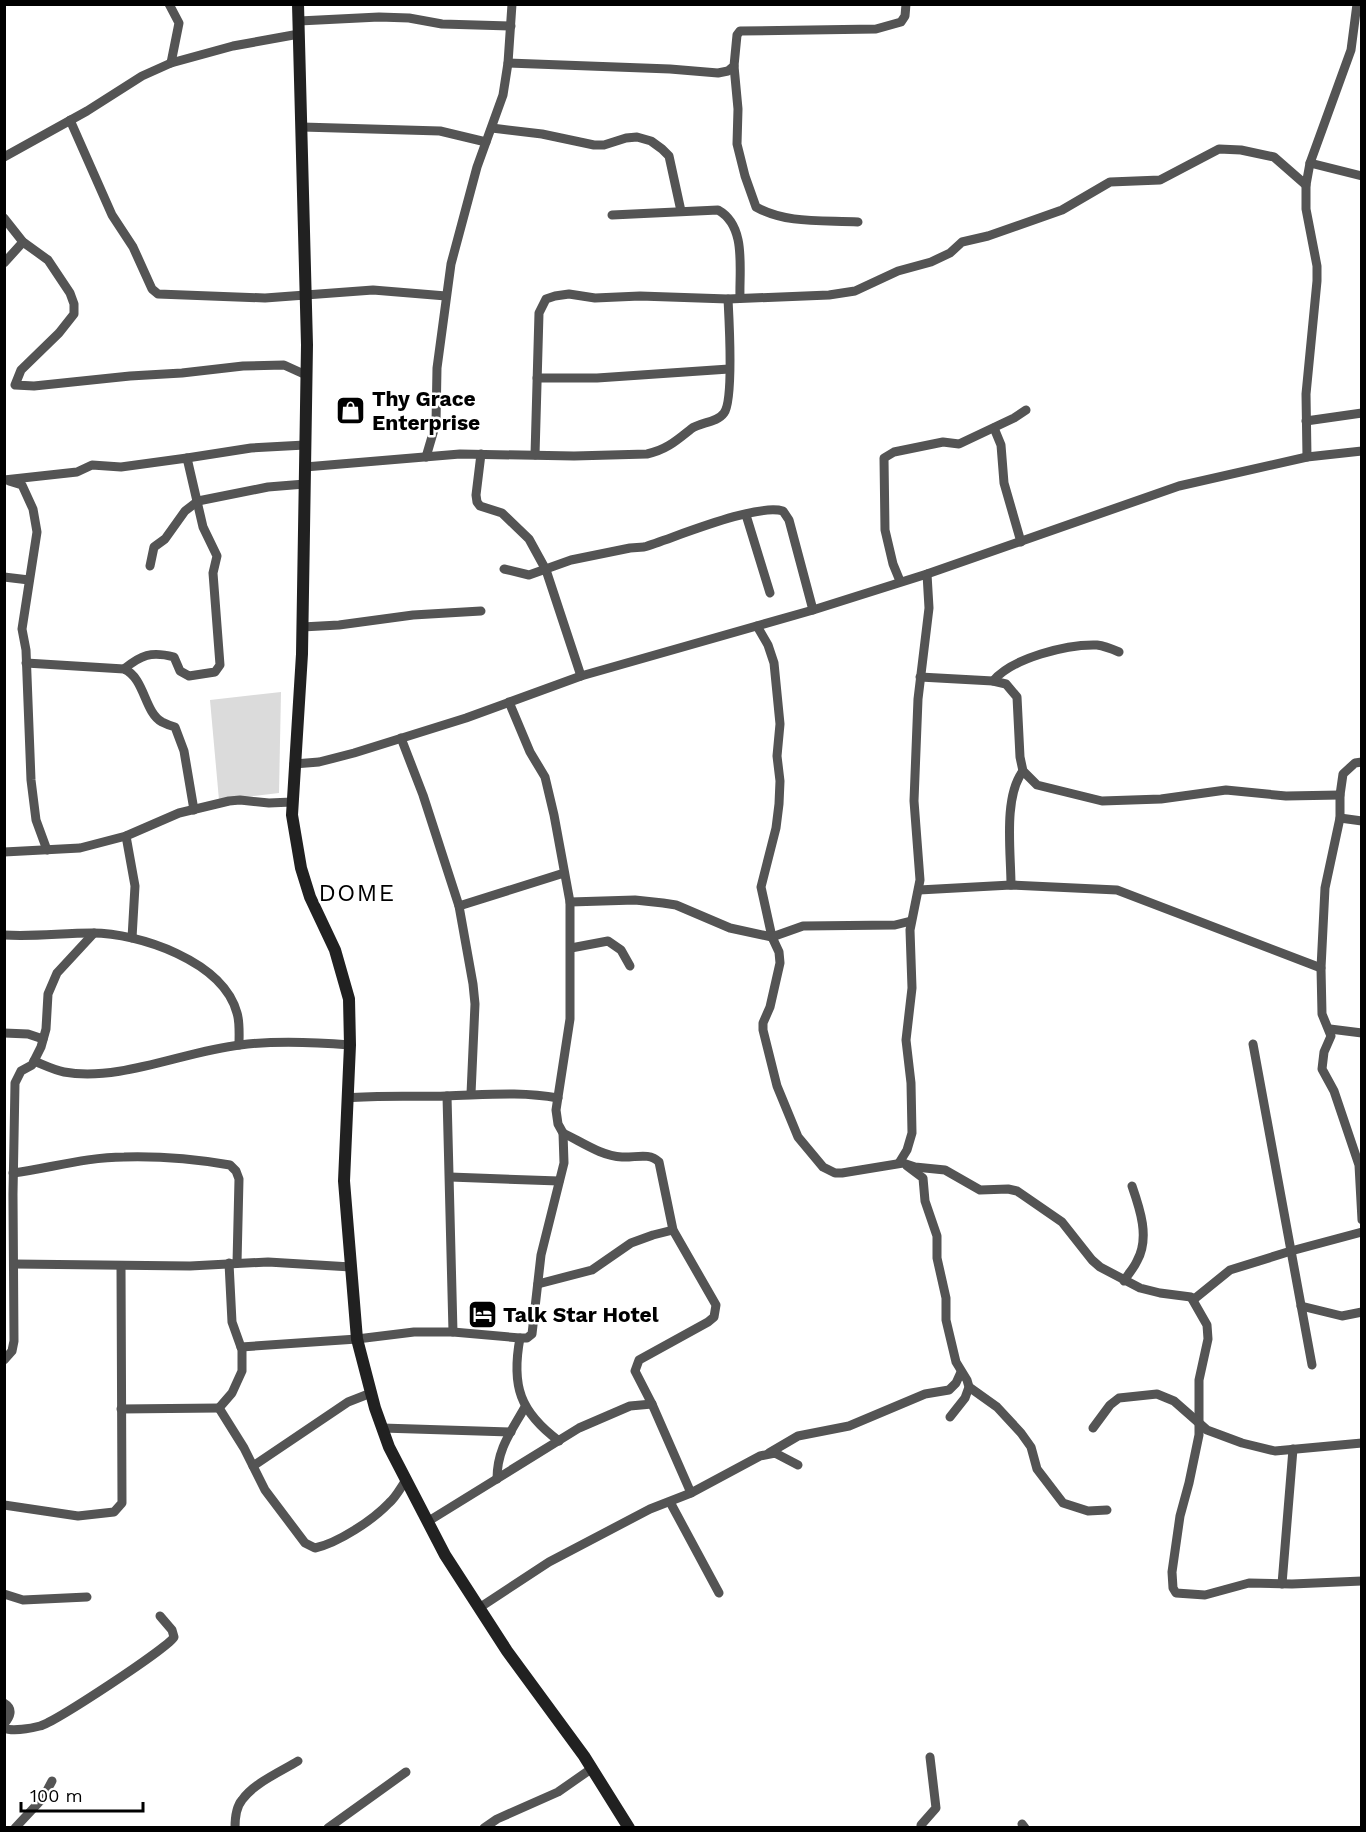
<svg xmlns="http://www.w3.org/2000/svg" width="1366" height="1832" viewBox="0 0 1366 1832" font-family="'Work Sans',sans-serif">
<rect width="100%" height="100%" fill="#fff"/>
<polygon fill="#dbdbdb" points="281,692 279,793 219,800 210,700"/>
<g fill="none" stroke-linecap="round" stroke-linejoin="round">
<g stroke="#545454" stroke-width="9">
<polyline points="169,4 179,23 171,63"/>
<polyline points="299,21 379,17 409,18 442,24 511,26"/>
<polyline points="508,63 670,69 718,73 728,71 734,66 737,35 740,31 876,29 901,22 905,16 906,4"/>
<path d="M734 66 738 109 737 144 745 176 756 207C786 224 824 220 858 222"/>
<polyline points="70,120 112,215 133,247 152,289 158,294 265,298 373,290 446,296"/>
<polyline points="302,127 440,131 486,142"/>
<polyline points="492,128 542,134 594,145 604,145 626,138 637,137 651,141 662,149 669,156 681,211"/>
<polyline points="4,157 87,111 142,76 171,63 233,46 299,34"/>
<polyline points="1310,163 1362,176"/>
<path d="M612 215 718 210C747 226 739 269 740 298"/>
<polyline points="4,218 23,242 48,260 70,293 74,304 74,314 59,333 21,370 15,385 34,386 130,376 182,373 243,366 284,365 306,375"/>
<polyline points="4,263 23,242"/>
<polyline points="537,378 597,378 729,369"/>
<polyline points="1306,421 1362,413"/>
<polyline points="994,428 1001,445 1004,483 1021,542"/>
<polyline points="481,454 476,495 477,502 480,506 502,513 529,539 546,570 581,676"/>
<polyline points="535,455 539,313 546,299 555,296 569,294 595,298 640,296 728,299 829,295 855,291 898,271 931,262 950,253 962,242 988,236 1062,210 1110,182 1160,180 1219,149 1241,150 1274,157 1306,185"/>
<polyline points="426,457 436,423 437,368 451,264 477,167 503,95 508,63 512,4"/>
<polyline points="1307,457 1306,394 1317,281 1317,266 1306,209 1306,185 1310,163 1351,50 1357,4"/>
<polyline points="187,458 251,448 305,445"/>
<path d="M305 467 460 454 574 456 647 454C666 450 676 441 691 429 700 422 717 423 724 413 734 400 729 319 728 299"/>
<path d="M4 480 77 472 92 465 121 467 187 458 203 527 217 556 213 573 220 665 215 672 189 676 180 671 174 657C151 651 141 655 124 669"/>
<polyline points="9,481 22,485 33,509 37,532 22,629 26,650 31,780 36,820 47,850"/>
<polyline points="746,515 770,593"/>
<polyline points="150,566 154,547 165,539 185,511 198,501 268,487 305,484"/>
<path d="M504 569 529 575 571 560 630 548 644 547C674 538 755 503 783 511L789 520 813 610"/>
<polyline points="4,577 29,580"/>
<polyline points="900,581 893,564 885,530 884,458 894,452 943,442 959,444 1014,418 1026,410"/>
<polyline points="757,626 768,645 774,663 780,724 777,756 780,781 779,804 776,828 761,887 772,937 779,952 780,963 770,1007 763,1023 763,1030 777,1086 798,1137 823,1167 835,1173 842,1173 903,1163 915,1167 945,1170 980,1190 1008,1189 1017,1191 1062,1222 1092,1260 1100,1267 1140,1288 1160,1293 1191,1297 1207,1325 1208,1339 1199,1380 1199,1435 1189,1483 1180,1516 1172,1572 1173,1588 1176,1593 1205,1595 1249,1583 1292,1584 1362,1581"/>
<polyline points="302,627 339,625 413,615 481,611"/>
<path d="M26 663 124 669C145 678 144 712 162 722 166 724 171 726 175 727L184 751 194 810"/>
<polyline points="920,677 993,681 1006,684 1017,697 1020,757 1023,771 1037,785 1102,801 1161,799 1226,790 1286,796 1340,795"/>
<path d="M993 681C1012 658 1067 644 1097 645 1105 646 1112 649 1119 652"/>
<polyline points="401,738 423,795 459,906 473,984 475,1004 471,1094"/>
<polyline points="1362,762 1355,763 1343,774 1340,795 1340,818 1325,888 1321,968 1322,1014 1331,1036 1324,1052 1322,1069 1334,1091 1359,1165 1362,1220"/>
<polyline points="294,764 319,762 354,753 466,718 581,676 813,610 927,574 1179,486 1307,457 1362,451"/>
<polyline points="1340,818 1362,821"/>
<polyline points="126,836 135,886 132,938"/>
<polyline points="4,852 80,848 126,836 179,813 229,801 240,800 269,803 292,802"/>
<path d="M1011 885C1011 853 1003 797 1023 771"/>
<polyline points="919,890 1011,885 1117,890 1321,968"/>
<polyline points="570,902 635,900 663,903 676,905 730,928 772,937 803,926 895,925 911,921"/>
<polyline points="459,906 564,873"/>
<path d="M4 935C34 937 62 933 92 933 139 933 223 961 237 1013 240 1022 239 1035 239 1045"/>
<polyline points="571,948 608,941 621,950 630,966"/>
<polyline points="1330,1029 1362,1033"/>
<polyline points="4,1033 28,1034 43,1039"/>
<polyline points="1253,1044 1312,1365"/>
<path d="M34 1061C44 1065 54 1070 64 1072 120 1082 185 1051 240 1045 277 1040 314 1042 350 1045"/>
<polyline points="447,1096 453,1332"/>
<path d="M347 1098C380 1095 413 1097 446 1096 484 1095 520 1091 558 1098"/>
<path d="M563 1133C582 1142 601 1156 622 1157 635 1158 649 1152 659 1162L673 1230 716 1305 714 1317 708 1322 639 1360 635 1371 652 1404 691 1493"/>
<polyline points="899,1163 907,1150 912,1133 911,1083 906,1040 912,988 910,930 920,880 914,801 918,699 929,608 927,574"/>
<polyline points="907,1166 923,1178 925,1201 937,1236 937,1258 946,1298 946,1320 956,1362 967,1380 969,1387 965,1398 950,1417"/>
<path d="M13 1173C50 1168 87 1157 124 1157 159 1156 195 1159 230 1165L236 1171 239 1179 237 1263"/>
<polyline points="450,1177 559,1181"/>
<polyline points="14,1264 190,1266 268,1262 351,1267"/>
<path d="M1124 1281C1128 1274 1134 1268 1137 1261 1150 1238 1140 1209 1132 1186"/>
<polyline points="538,1284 592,1270 631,1243 653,1235 673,1230"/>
<polyline points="1193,1300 1230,1270 1291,1251 1362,1232"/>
<polyline points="1301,1306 1342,1316 1362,1312"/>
<path d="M520 1338C511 1386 520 1412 559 1441"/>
<polyline points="241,1347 357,1339 414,1332 453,1332 520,1338 527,1338 532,1334 541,1255 564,1163 563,1133 558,1124 556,1110 570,1019 570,902 554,815 545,777 530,752 509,702"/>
<polyline points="4,1360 12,1351 14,1341 13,1194 15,1083 21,1071 32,1065 41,1047 46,1029 48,994 57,973 94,933"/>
<polyline points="969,1387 997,1407 1021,1433 1031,1447 1037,1469 1063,1503 1088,1511 1107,1510"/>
<path d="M219 1408 244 1448 265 1490 305 1543 315 1548C338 1543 373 1520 389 1503 396 1497 401 1487 406 1480"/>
<polyline points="219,1408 232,1393 242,1371 242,1350 232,1322 229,1263"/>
<polyline points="121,1409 219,1408"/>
<polyline points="382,1428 511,1432"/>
<polyline points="1093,1428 1110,1405 1119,1398 1157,1394 1174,1401 1207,1430 1242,1443 1275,1451 1362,1443"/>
<polyline points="769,1453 798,1436 849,1426 925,1394 949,1390 956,1383 961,1372"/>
<polyline points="253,1466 348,1402 371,1393"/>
<path d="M497 1479C497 1449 511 1432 525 1407"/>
<polyline points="670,1502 719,1593"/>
<polyline points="4,1505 78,1516 114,1512 122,1503 121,1266"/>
<polyline points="427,1522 579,1428 630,1406 652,1404"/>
<polyline points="1282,1584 1293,1449"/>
<polyline points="4,1594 23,1600 87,1597"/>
<polyline points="479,1608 549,1562 650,1509 691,1493 760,1456 775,1453 798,1465"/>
<path d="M4 1703C14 1709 10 1717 4 1724"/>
<path d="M4 1728C12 1732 32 1728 40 1726 55 1722 168 1648 174 1637L172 1630 160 1616"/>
<polyline points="1022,1824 1025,1828"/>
<polyline points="15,1828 43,1798 52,1781"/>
<path d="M235 1828C235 1818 236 1807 242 1800 254 1783 280 1772 298 1761"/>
<polyline points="328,1828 406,1772"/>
<polyline points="484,1828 497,1819 558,1792 591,1769"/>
<polyline points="921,1828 921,1825 936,1808 930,1757"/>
</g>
<polyline stroke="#212121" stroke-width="12" points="298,4 307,345 302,654 292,815 301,868 310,897 335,950 349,999 350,1045 344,1181 357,1339 375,1408 389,1447 445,1555 507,1651 584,1756 629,1828"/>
</g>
<defs>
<symbol id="shop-square" viewBox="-11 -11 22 22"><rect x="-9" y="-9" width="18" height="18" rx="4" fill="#000" stroke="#fff"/><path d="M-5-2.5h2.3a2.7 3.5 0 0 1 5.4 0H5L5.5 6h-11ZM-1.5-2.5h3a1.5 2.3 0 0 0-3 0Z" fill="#fff"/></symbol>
<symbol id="hotel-square" viewBox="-11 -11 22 22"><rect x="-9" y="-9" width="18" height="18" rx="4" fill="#000" stroke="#fff"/><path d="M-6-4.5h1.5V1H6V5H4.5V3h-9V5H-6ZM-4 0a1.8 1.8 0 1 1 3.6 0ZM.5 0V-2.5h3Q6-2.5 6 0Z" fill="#fff"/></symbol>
</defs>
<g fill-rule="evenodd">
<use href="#shop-square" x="334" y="394" width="33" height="33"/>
<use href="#hotel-square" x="466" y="1298" width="33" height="33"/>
</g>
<g text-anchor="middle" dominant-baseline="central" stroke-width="5" stroke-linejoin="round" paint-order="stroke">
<g font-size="21" font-weight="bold" fill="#000" stroke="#fff" text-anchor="start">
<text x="372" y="398">Thy Grace<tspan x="372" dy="24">Enterprise</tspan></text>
<text x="503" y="1314">Talk Star Hotel</text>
</g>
<g font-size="24" letter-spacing="1.5" fill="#000" stroke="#fff">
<text x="357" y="893">DOME</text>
</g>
</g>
<rect width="1366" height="1832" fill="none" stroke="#000000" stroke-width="12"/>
<path d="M21 1802v9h122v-9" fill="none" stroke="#000000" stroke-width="3"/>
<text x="30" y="1802" font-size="18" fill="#000000" stroke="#ffffff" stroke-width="4.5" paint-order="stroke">100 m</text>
</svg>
